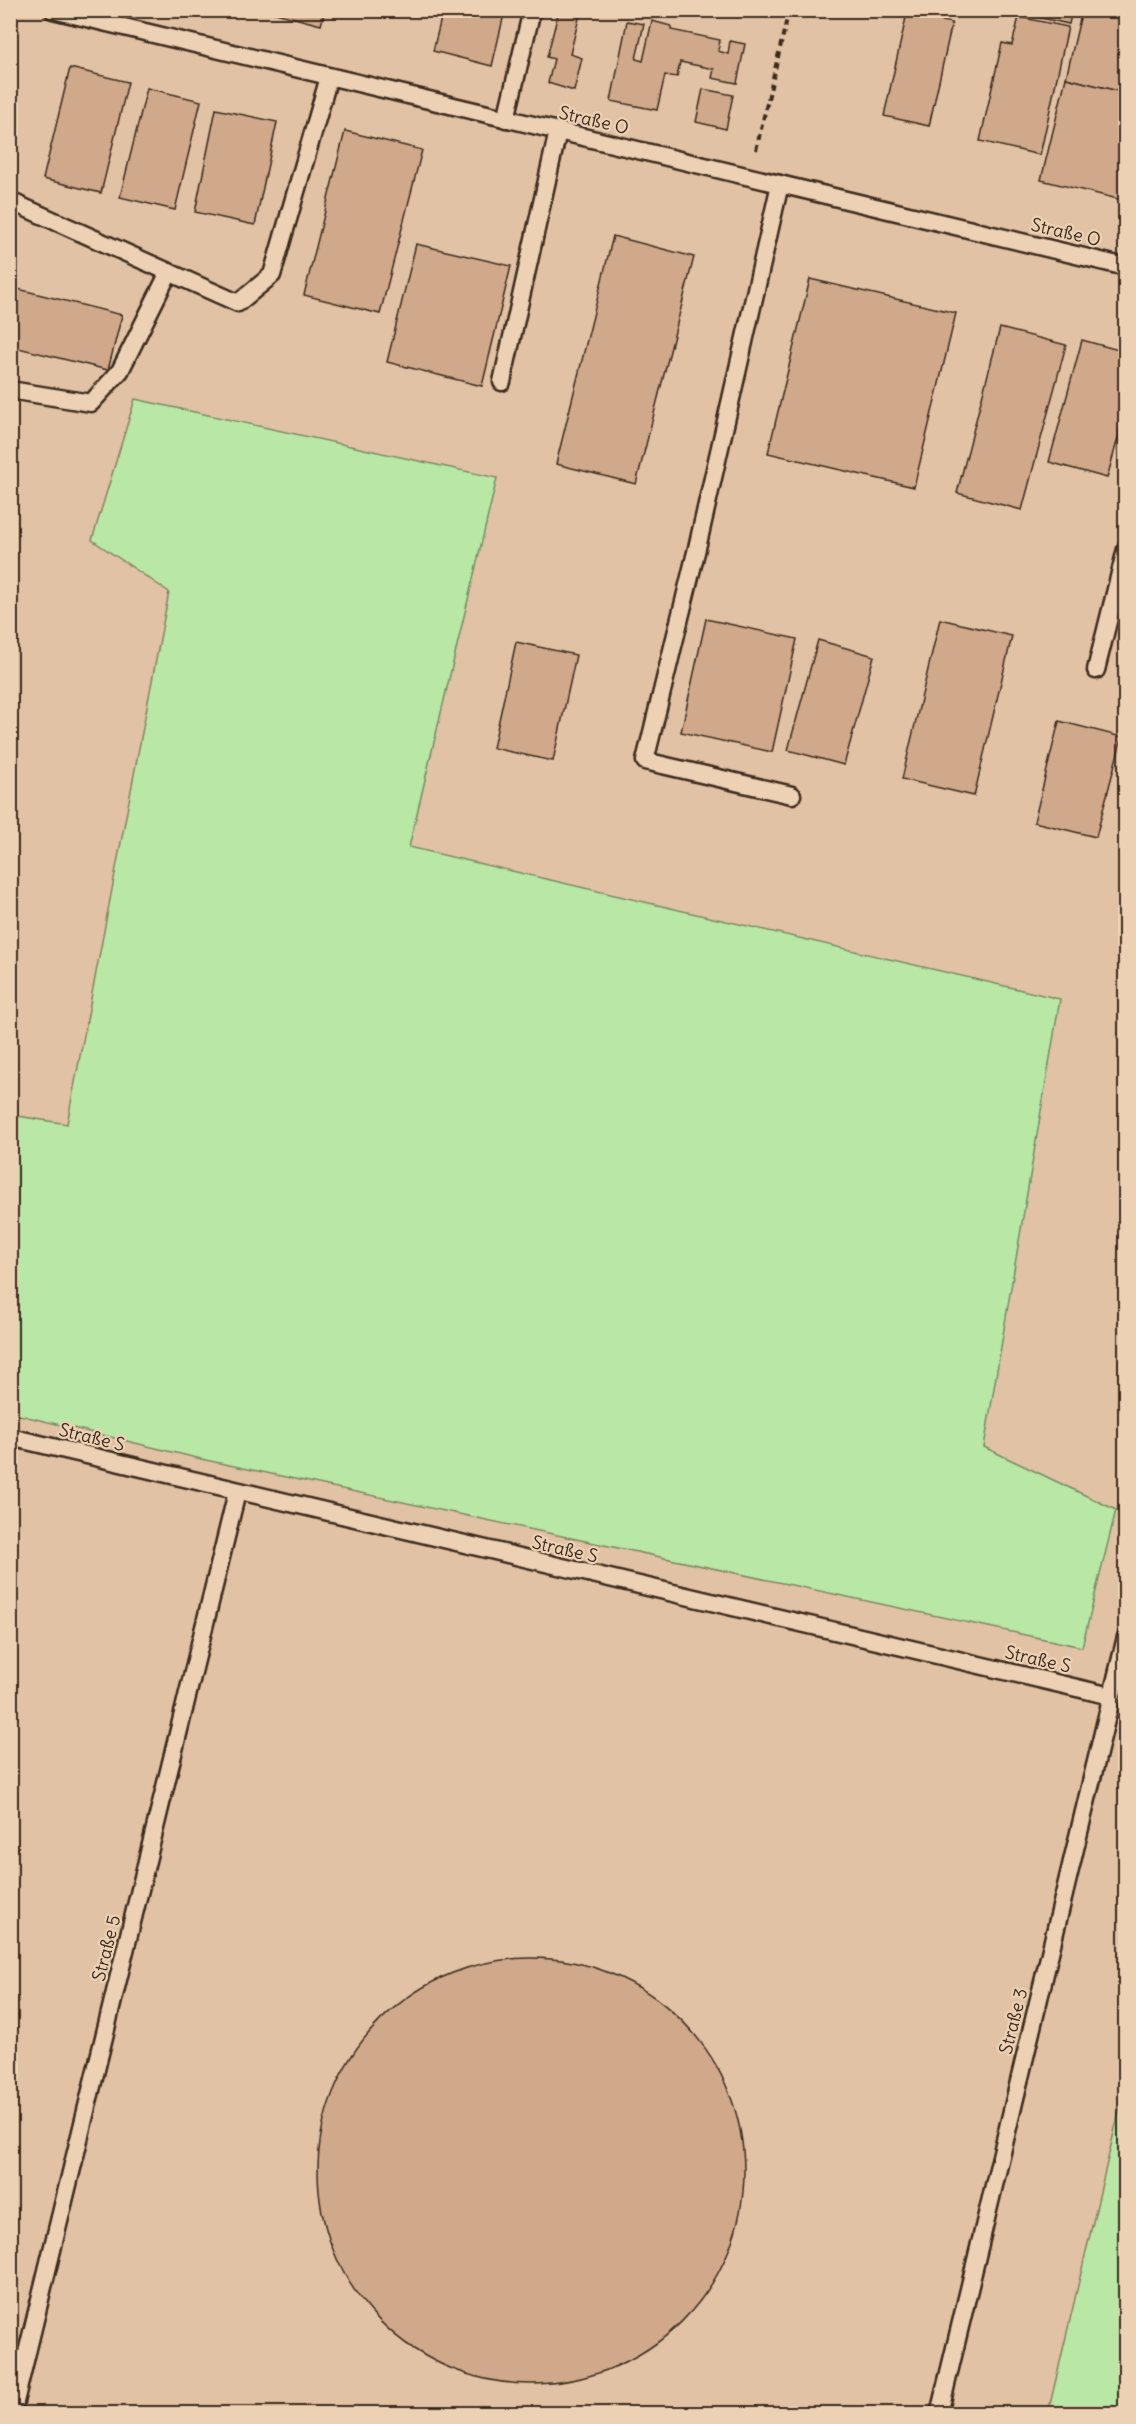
<svg xmlns="http://www.w3.org/2000/svg" width="1136" height="2424" viewBox="0 0 1136 2424" font-family="Delius,sans-serif">
<rect width="100%" height="100%" fill="#edd1b4"/>
<filter id="ink" filterUnits="userSpaceOnUse"><feTurbulence type="fractalNoise" baseFrequency=".0167" numOctaves="2"/><feDisplacementMap in="SourceGraphic" scale="12" xChannelSelector="R" yChannelSelector="G"/><feConvolveMatrix kernelMatrix="1 2 1 2 8 2 1 2 1" color-interpolation-filters="sRGB"/></filter>
<g filter="url(#ink)">
<rect fill="#e1c2a4" x="11" y="11" width="1114" height="2402"/>
<g fill="#b9e7a5" stroke="#7a8862" stroke-width="1.5">
<polygon points="135,399 497,478 409,847 1060,999 984,1447 1116,1510 1082,1647 201,1459 11,1413 11,1115 67,1124 169,592 92,540"/>
<polygon points="1125,2086 1125,2413 1048,2413"/>
</g>
<g fill="#d0a98a" stroke="#3b2a1e" stroke-width="1.5">
<polygon points="313,10 324,14 321,25 268,11"/>
<polygon points="443,10 505,10 492,66 433,51"/>
<polygon points="559,10 581,10 570,54 582,58 574,91 548,83 554,59 547,57"/>
<polygon points="1005,10 1072,10 1069,24"/>
<polygon points="1082,10 1126,10 1126,93 1066,78"/>
<polygon points="907,13 952,23 929,126 884,116"/>
<polygon points="1019,17 1068,27 1040,155 980,141 1002,43 1012,45"/>
<polygon points="627,21 644,24 636,59 643,61 652,21 671,26 671,30 720,40 718,51 728,54 730,41 745,44 737,83 712,78 714,69 680,62 677,77 665,75 657,110 611,101"/>
<polygon points="70,68 128,82 101,193 43,179"/>
<polygon points="1066,78 1126,93 1126,201 1041,180"/>
<polygon points="147,88 201,101 175,210 120,197"/>
<polygon points="703,89 733,95 726,129 696,122"/>
<polygon points="216,109 277,122 255,225 195,212"/>
<polygon points="345,131 422,150 380,314 304,295"/>
<polygon points="613,236 694,257 636,484 556,464"/>
<polygon points="416,244 511,266 482,386 387,362"/>
<polygon points="810,279 956,313 914,487 768,453"/>
<polygon points="10,287 122,315 108,370 10,346"/>
<polygon points="1000,328 1066,345 1022,510 957,493"/>
<polygon points="1082,340 1126,352 1126,409 1107,478 1049,462"/>
<polygon points="706,619 797,639 772,752 681,732"/>
<polygon points="940,619 1012,636 974,796 902,779"/>
<polygon points="818,640 874,656 844,765 788,750"/>
<polygon points="516,642 576,655 553,761 493,748"/>
<polygon points="1059,721 1122,737 1096,837 1034,822"/>
<circle cx="531" cy="2171" r="213"/>
</g>
<g fill="none" stroke-linecap="round" stroke-linejoin="round">
<defs>
<g id="lane">
<polyline points="53,10 1126,267"/>
<polyline points="506,119 532,10"/>
<polyline points="780,184 697,548 645,761 792,795"/>
<polyline points="10,201 238,303 272,275 329,77"/>
<polyline points="502,382 558,131"/>
<polyline points="10,390 91,403 120,371 169,272"/>
<polyline points="1096,670 1126,549"/>
<polyline points="10,1437 1111,1696"/>
<polyline points="12,2414 237,1492"/>
<polyline points="939,2414 1126,1637"/>
</g>
</defs>
<use href="#lane" stroke="#3b2a1e" stroke-width="21"/>
<polyline stroke="#3b2a1e" stroke-width="4" stroke-dasharray="6 4.5" stroke-linecap="butt" points="756,150 789,10"/>
<use href="#lane" stroke="#edd1b4" stroke-width="16"/>
</g>
</g>
<g text-anchor="middle" dominant-baseline="central" stroke-width="4.5" stroke-linejoin="round" paint-order="stroke">
<g font-size="18" fill="#3b2a1e" stroke="#edd1b4">
<text transform="translate(594 120) rotate(13)">Straße O</text>
<text transform="translate(1066 232) rotate(13)">Straße O</text>
<text transform="translate(92 1437) rotate(14)">Straße S</text>
<text transform="translate(565 1549) rotate(13)">Straße S</text>
<text transform="translate(1038 1659) rotate(13)">Straße S</text>
<text transform="translate(106 1948) rotate(-76)">Straße 5</text>
<text transform="translate(1013 2021) rotate(-76)">Straße 3</text>
</g>
</g>
<rect width="1136" height="2424" fill="none" stroke="#edd1b4" stroke-width="36"/>
<rect x="18" y="18" width="1100" height="2388" fill="none" stroke="#3b2a1e" stroke-width="2" filter="url(#ink)"/>
</svg>
